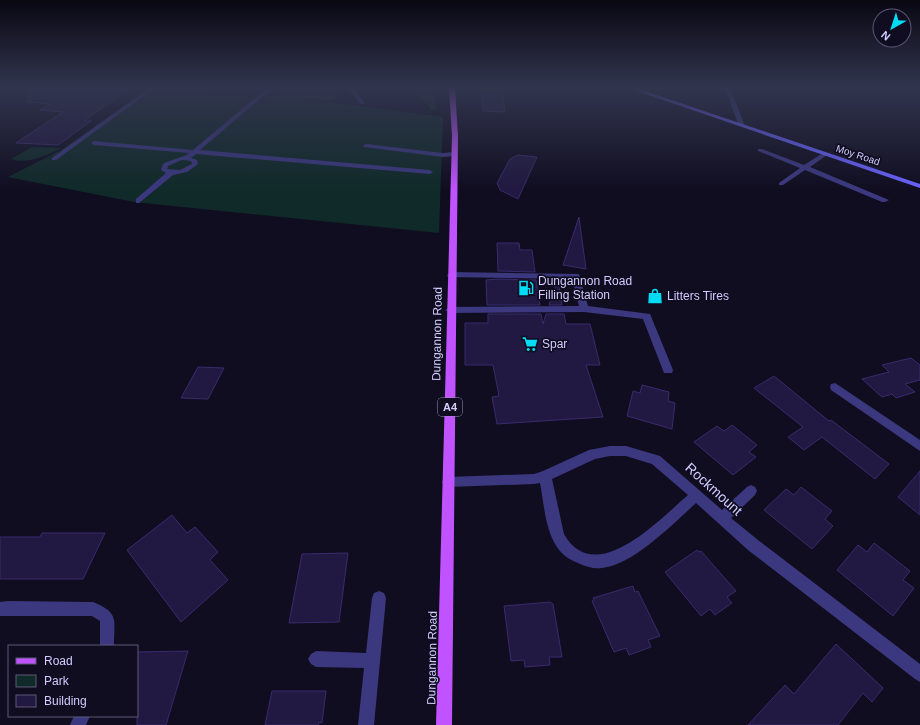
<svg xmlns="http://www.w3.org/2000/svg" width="920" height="725" viewBox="0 0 920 725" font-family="Arial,sans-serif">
<rect width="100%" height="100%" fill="#100d20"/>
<g fill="#102a29">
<polygon points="287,88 338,88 333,101 280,99 336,103 443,117 439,233 134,202 8,177 61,150 147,90 269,98 271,95 280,96"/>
<polygon points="415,88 434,88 436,109 431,110"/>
<path d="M32 147 62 148C47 155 28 165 11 159Z"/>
</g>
<g fill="#211941" stroke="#392b6d">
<polygon points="29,88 129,88 84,121 91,121 58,145 16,143 63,112 40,110 51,104 28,102"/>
<polygon points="481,91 503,92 505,112 483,111"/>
<polygon points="518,155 537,157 518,199 500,190 497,183 510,159"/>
<polygon points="579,217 586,269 563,265"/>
<polygon points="497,243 519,243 520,250 532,250 535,272 498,271"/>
<polygon points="498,279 536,280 540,305 487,305 486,280"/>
<polygon points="558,280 562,305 549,305"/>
<polygon points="488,314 541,314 543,324 546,314 564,314 566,324 590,324 600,365 586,365 603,417 497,424 492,397 499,396 493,365 465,365 465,323 488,323"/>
<polygon points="911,358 920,365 920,380 905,384 915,392 896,398 892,394 882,397 862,379 889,372 882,365"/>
<polygon points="198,367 224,368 208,399 181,398"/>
<polygon points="774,376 829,421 831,420 889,464 875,479 822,437 804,450 788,437 803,427 754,388"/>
<polygon points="642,385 669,392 668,401 675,403 672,429 627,416 633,391 640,393"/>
<polygon points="732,425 757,445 749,452 756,457 733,475 694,442 717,426 724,431"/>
<polygon points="920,471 920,515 898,497"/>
<polygon points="801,487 832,511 825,519 833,526 812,549 764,510 786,489 794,495"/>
<polygon points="172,515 187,533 195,527 218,552 210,560 228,580 181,622 127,550"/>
<polygon points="42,533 105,533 83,579 0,579 0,537 40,537"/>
<polygon points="874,543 910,571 903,580 914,588 893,616 837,570 858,545 867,552"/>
<polygon points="697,550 699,552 701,551 736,591 727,597 732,603 715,615 710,609 701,616 665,572"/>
<polygon points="348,553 339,622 289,623 302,554"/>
<polygon points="633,586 635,592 638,591 660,636 648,640 651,647 629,655 626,648 614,652 592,601 594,600 593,598"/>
<polygon points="550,602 553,604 562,657 549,657 550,665 525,667 524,660 511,661 504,606"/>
<polygon points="836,644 883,688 872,702 863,693 838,725 748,725 785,685 794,694"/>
<polygon points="188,651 166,725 137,725 137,652"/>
<polygon points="272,691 326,691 322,723 319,722 318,725 265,725"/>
</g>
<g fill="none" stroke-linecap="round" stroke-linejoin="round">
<g fill="#3b387f" fill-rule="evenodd">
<polygon points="149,88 155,88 56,160 52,160 52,158"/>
<path d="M269 88H275L254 104 200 150 430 170 433 172 430 174 196 154 191 158 197 160 198 164 187 172 173 175 139 203H136V199L166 173 161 170 163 164C171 159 183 158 189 153L94 145 91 143 94 141 193 150 250 102ZM182 160 191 161 192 164 180 170 167 169 168 166Z"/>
<polygon points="348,88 353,88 365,103 364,104 360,104"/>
<polygon points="725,88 730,88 745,126 744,127 739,126"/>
<polygon points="366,144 443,153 455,152 458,154 455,156 443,157 364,147 363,146"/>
<polygon points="758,149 762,149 804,165 823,153 827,153 827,155 810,167 889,200 885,202 882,202 805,170 783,185 779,185 779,183 800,168 758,151"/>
<polygon points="451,272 579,274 588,306 650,314 673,370 672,373 664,373 643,319 584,312 450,313 445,310 450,307 579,306 572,279 448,277 447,275"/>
</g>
<g fill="#3b387f" fill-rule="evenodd">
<polygon points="835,383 920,440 920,451 831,390 830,387 831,384"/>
<path d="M610 446H626L660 456 722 510 747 487 751 485 755 487 757 491 755 495 731 518 758 540 920 664V682L915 679 748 550 696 503C674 523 633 565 602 568 594 569 586 567 578 563 570 560 562 555 557 547 545 529 544 504 540 483L534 484 448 487 444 486 442 482 444 478 448 477 534 474 543 471 589 450ZM610 456H626L652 464 688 495C660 519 595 589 564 534L552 479 595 459Z"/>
<polygon points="379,591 384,593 386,598 374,725 358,725 364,668 316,667 311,664 308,659 311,654 316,651 366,653 372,598 374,593"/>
<path d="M8 601 93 602C120 613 114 620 114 646H100V621L92 616H0V602Z"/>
<polygon points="74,716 90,716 86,725 70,725"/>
</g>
<polygon fill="#6963ff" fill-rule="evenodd" points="628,88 636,88 920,184 920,188"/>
<polygon fill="#c053ff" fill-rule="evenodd" points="449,88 455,88 458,136 452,725 436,725 452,136"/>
</g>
<linearGradient id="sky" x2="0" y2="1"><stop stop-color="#090712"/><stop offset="0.46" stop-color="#31354e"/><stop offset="1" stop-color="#31354e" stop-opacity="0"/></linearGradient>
<rect width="920" height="190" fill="url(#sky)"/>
<defs>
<symbol id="fuel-bare" viewBox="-9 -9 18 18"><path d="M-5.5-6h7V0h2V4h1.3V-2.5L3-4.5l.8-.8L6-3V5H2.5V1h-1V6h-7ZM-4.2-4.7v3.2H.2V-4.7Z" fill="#01dcf6" stroke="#100d20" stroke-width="2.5" paint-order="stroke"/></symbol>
<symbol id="shop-bare" viewBox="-9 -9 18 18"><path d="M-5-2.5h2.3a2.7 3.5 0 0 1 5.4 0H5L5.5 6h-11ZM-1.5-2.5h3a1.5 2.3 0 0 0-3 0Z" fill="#01dcf6" stroke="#100d20" stroke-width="2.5" paint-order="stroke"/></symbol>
<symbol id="supermarket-bare" viewBox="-9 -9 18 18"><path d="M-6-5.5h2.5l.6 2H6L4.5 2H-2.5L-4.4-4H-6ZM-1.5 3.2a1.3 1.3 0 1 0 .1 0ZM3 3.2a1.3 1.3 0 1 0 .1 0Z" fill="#01dcf6" stroke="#100d20" stroke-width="2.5" paint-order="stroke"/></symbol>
</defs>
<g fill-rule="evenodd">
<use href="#fuel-bare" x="515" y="277" width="22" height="22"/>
<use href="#shop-bare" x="644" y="285" width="22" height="22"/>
<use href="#supermarket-bare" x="519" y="333" width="22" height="22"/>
</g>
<g text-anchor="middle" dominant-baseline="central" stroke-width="3.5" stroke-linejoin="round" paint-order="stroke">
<g font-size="10" fill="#d2ccff" stroke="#100d20">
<text transform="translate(858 155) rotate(18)">Moy Road</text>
</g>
<rect fill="#100d20" stroke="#9893bc" stroke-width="1" x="438" y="398" width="24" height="18" rx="3"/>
<g font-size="11" font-weight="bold" fill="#d2ccff">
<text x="450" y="407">A4</text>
</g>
<g font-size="12" fill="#d2ccff" stroke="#100d20" text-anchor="start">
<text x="538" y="281">Dungannon Road<tspan x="538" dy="14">Filling Station</tspan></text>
<text x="667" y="296">Litters Tires</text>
<text x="542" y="344">Spar</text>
</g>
<g font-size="12" fill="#d2ccff" stroke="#100d20">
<text transform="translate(437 334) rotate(-89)">Dungannon Road</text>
<text transform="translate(432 658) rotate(-89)">Dungannon Road</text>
</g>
<g font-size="14" fill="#d2ccff" stroke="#100d20">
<text transform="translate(714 489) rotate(42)">Rockmount</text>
</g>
</g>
<rect x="8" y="645" width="130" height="72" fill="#100d20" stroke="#5e5979"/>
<rect x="16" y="658" width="20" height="6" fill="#c053ff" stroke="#5e5979"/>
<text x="44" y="665" font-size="12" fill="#d2ccff">Road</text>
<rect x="16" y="675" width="20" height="12" fill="#102a29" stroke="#5e5979"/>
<text x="44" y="685" font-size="12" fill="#d2ccff">Park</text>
<rect x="16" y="695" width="20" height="12" fill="#211941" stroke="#5e5979"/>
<text x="44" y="705" font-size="12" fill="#d2ccff">Building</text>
<g transform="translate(892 28) rotate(219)"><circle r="19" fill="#100d20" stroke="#5e5979"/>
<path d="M0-3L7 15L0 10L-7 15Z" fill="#01dcf6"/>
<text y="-6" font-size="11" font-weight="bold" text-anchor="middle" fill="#d2ccff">N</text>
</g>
</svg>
